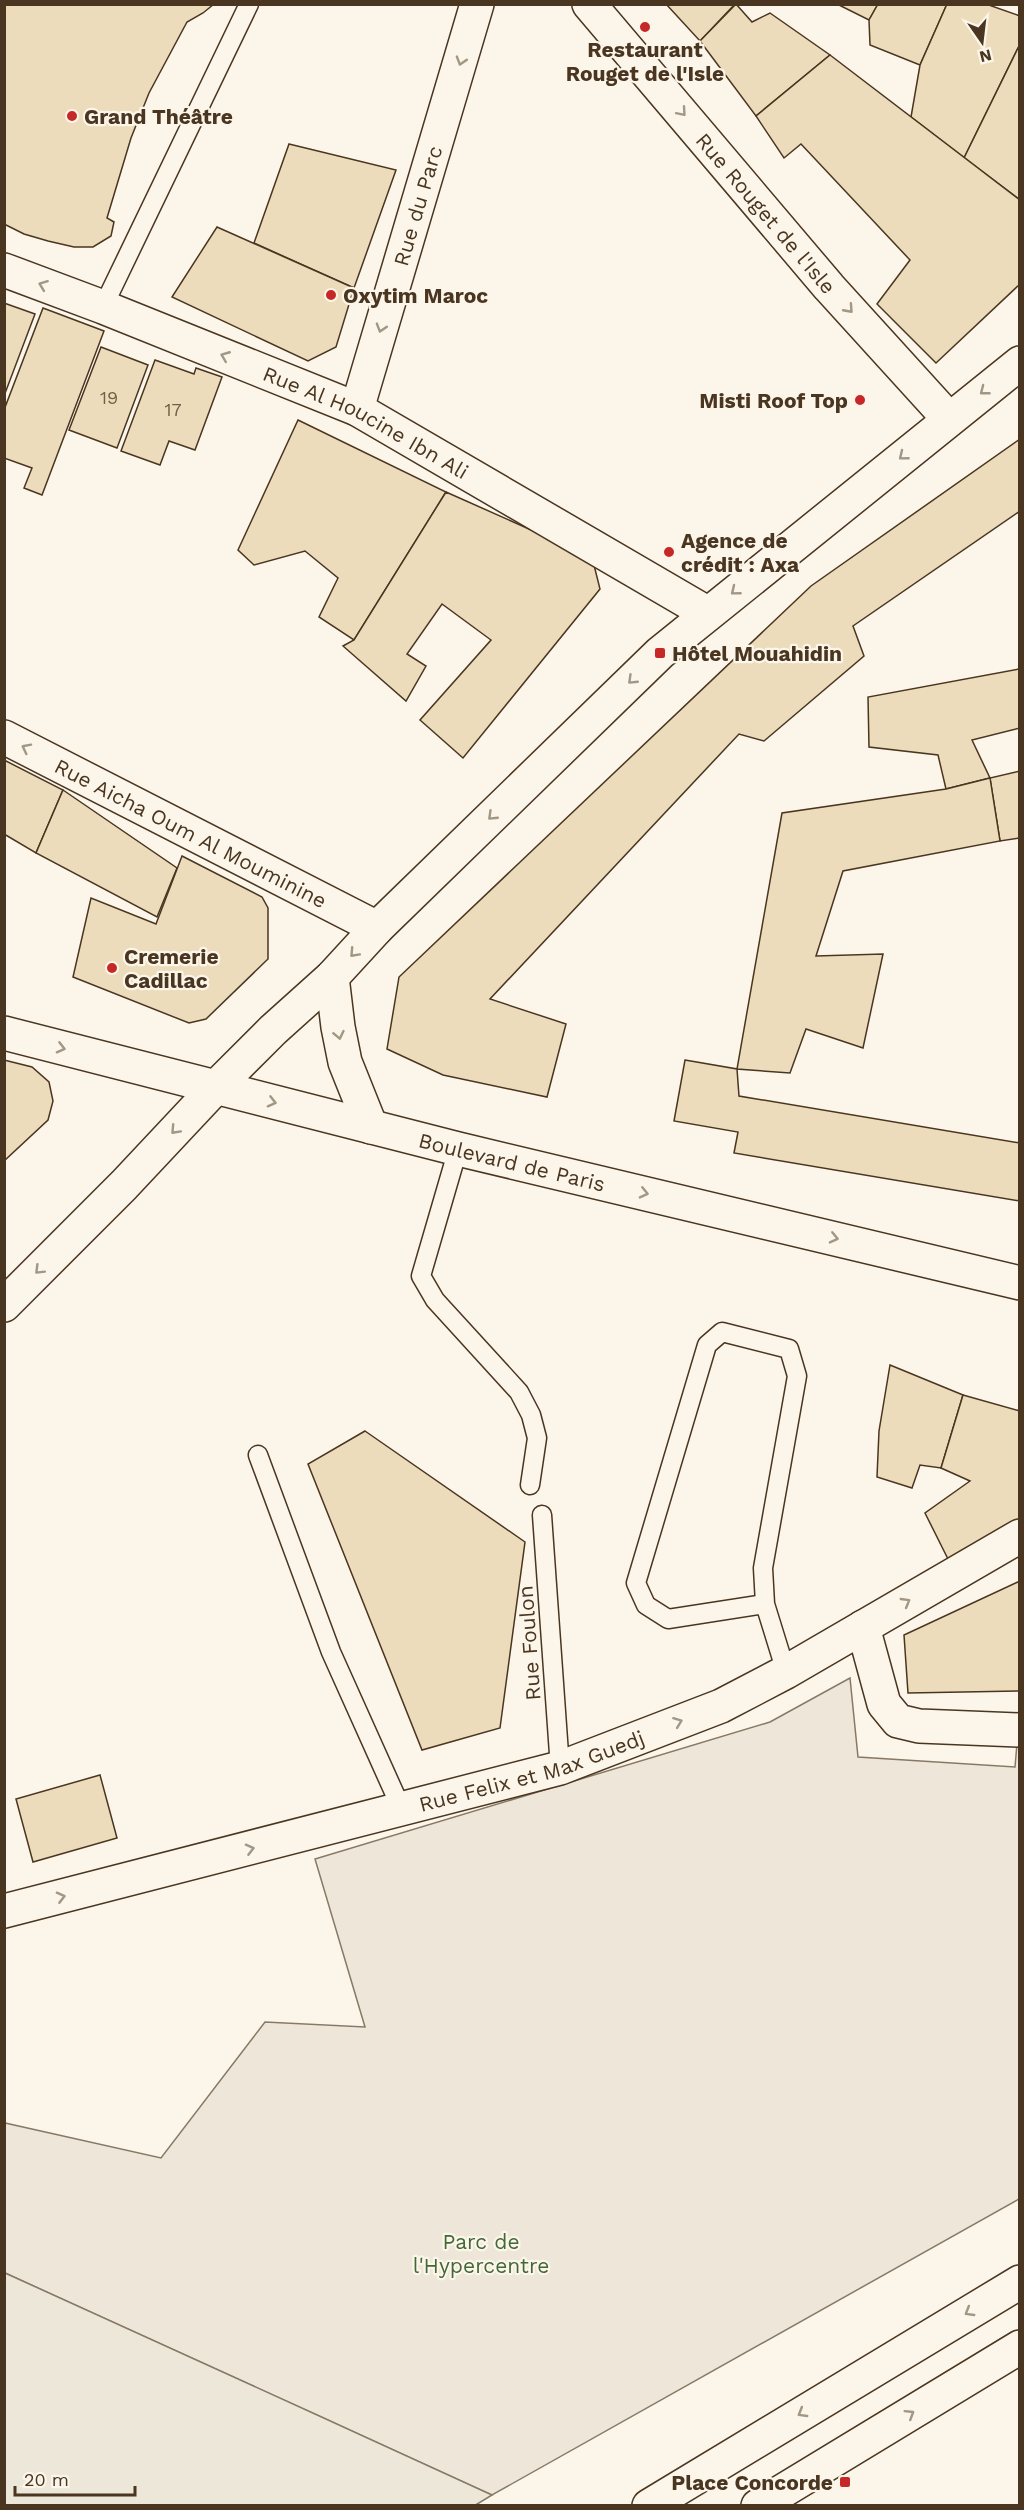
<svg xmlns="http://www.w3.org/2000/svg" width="1024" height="2510" viewBox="0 0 1024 2510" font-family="'Work Sans',sans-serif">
<rect width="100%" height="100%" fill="#fbf6e9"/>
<polygon fill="#ede6d9" stroke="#887966" stroke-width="1.5" points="850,1678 858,1757 1015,1767 1019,1720 1019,2199 492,2495 5,2273 5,2123 161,2158 265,2022 365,2027 315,1859 770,1722"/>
<polygon fill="#ede7d9" stroke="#887966" stroke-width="1.5" points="5,2273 315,2414 492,2495 474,2506 5,2505"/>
<g fill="#ecdcbc" stroke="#4a3520" stroke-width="1.5">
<polygon points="4,4 214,4 203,13 187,22 149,93 131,138 107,218 114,222 111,236 93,247 74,247 48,241 24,234 4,224"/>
<polygon points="666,4 735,4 700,41"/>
<polygon points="736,4 752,22 770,13 830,55 756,116 700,41"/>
<polygon points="837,4 878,4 869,20"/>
<polygon points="878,4 947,4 920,65 870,45 869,20"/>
<polygon points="947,4 986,4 1020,16 1020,44 964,158 911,117 920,65"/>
<polygon points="1020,44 1020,200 964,158"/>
<polygon points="830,55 1020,200 1020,284 936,363 877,304 910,260 801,144 784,158 756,116"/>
<polygon points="289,144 396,170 354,288 254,243"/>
<polygon points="217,227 354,288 336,347 308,361 172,297"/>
<polygon points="4,303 35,314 4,396"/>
<polygon points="43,308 104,331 42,495 24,488 32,468 4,458 4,410"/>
<polygon points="101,347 148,365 117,448 69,430"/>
<polygon points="155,360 194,374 196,368 222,377 195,450 169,441 160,465 121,451"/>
<polygon points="298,420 446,492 354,640 319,617 338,578 305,551 254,565 238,550"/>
<polygon points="1020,439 1020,511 853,626 864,656 764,741 739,734 490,999 566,1024 547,1097 443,1075 387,1049 399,977 811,586"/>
<polygon points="446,492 592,557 600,589 463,758 420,720 491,640 442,604 407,654 426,666 406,701 343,646 354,640"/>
<polygon points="1019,669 1020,728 972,740 990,778 946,789 938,755 869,747 868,697"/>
<polygon points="4,760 63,790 36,853 4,834"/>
<polygon points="1020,771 1020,838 1000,841 990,778"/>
<polygon points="990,778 1000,841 843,871 816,956 883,954 863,1048 806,1029 790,1073 737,1069 782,813 946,789"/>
<polygon points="63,790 177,868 157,917 36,853"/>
<polygon points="182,856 262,897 268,908 268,959 206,1019 189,1023 73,977 91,898 156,924"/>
<polygon points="4,1060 32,1067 49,1082 53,1101 48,1120 4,1161"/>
<polygon points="685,1060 737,1069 739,1096 1020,1143 1020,1201 734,1153 738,1132 674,1121"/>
<polygon points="890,1365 963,1395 941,1468 920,1465 912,1488 877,1477 879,1431"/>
<polygon points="963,1395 1020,1411 1020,1523 950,1563 925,1513 970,1481 941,1468"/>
<polygon points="365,1431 525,1542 500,1728 422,1750 308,1464"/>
<polygon points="1020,1581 1020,1691 908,1693 904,1635"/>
<polygon points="100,1775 117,1838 33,1862 16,1799"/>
</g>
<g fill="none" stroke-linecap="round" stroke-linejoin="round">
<defs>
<g id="lane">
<polyline points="103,307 249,4"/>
<polyline points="458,1149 421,1276 435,1300 519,1392 531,1415 537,1438 530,1485"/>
<polyline points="258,1455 331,1652 402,1810"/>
<polyline points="542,1515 560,1768"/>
<polyline points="765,1604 668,1619 646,1605 636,1583 707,1345 722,1332 789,1349 797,1376 763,1568 765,1604 786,1672"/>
</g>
<g id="street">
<path id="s1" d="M589 4 829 287 949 419"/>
<path id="s2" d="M4 270 103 307 357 409 707 613"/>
<path id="s3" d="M357 409 477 4"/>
<path id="s4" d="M4 737 377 928"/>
<polyline points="863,1627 884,1704 898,1721 919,1726 1020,1730"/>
</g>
<g id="secondary">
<polyline points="332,977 338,1027 345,1062 371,1127"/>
<path id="s5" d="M4 1033 458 1149 1020 1283"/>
<polyline points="4,1305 124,1185 215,1088 273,1030 332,977 377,928 660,653 1020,363"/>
<path id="s6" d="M4 1911 560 1768 721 1706 786 1672 1020 1536"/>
</g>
<g id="primary">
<polyline points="649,2506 1020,2282"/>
<polyline points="758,2506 1020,2347"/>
</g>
</defs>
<use href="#lane" stroke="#4a3520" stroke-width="21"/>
<use href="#street" stroke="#4a3520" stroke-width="36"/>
<use href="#secondary" stroke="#4a3520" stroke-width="36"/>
<use href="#primary" stroke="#4a3520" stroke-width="36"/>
<use href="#lane" stroke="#fbf6e9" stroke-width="18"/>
<use href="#street" stroke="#fbf6e9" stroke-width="33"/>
<use href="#secondary" stroke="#fbf6e9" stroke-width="33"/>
<use href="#primary" stroke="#fbf6e9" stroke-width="33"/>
</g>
<defs><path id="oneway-chevron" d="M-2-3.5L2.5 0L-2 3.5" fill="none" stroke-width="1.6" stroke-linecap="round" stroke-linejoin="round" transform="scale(1.5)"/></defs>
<g stroke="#a29684">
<use href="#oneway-chevron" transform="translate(461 61) rotate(107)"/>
<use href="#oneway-chevron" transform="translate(682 112) rotate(49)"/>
<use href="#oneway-chevron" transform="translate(43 285) rotate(-159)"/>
<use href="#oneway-chevron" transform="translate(849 309) rotate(48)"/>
<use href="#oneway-chevron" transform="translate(381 328) rotate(107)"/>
<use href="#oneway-chevron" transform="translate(225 356) rotate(-158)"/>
<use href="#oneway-chevron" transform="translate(984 391) rotate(142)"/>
<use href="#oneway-chevron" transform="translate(903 456) rotate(141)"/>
<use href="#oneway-chevron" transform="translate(735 591) rotate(141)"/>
<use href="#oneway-chevron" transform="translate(632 680) rotate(136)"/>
<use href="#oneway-chevron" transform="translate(26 748) rotate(-153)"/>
<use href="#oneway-chevron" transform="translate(492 816) rotate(136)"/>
<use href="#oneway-chevron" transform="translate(354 953) rotate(133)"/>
<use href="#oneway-chevron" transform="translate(339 1035) rotate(78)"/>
<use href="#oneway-chevron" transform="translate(61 1048) rotate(14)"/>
<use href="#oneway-chevron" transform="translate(272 1102) rotate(14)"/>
<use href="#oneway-chevron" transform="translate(175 1130) rotate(133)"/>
<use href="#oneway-chevron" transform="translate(644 1193) rotate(13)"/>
<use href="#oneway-chevron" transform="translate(834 1238) rotate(13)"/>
<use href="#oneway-chevron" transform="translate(39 1270) rotate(135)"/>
<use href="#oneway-chevron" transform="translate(906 1602) rotate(-30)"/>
<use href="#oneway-chevron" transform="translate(678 1722) rotate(-21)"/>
<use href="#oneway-chevron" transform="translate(250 1849) rotate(-14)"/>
<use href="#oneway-chevron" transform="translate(61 1897) rotate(-14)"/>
<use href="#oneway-chevron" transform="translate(969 2312) rotate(149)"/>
<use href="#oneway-chevron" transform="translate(802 2413) rotate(149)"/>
<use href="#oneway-chevron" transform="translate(910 2414) rotate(-32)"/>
</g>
<g fill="#c62828" stroke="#fbf6e9" stroke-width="2">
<circle cx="645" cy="27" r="6"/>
<circle cx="72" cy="116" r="6"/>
<circle cx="331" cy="295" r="6"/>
<circle cx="860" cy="400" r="6"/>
<circle cx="669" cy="552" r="6"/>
<rect x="654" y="647" width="12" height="12" rx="3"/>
<circle cx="112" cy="968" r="6"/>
<rect x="839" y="2476" width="12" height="12" rx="3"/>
</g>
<g text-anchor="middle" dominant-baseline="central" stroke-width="4.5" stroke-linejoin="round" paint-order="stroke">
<g font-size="18" fill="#725f47">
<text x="109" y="397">19</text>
<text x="173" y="409">17</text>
</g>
<g font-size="21" font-weight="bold" fill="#4a3520" stroke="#fbf6e9" text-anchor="start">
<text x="645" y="49" text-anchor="middle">Restaurant<tspan x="645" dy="24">Rouget de l'Isle</tspan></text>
<text x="84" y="116">Grand Théâtre</text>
<text x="343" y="295">Oxytim Maroc</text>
<text x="848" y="400" text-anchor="end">Misti Roof Top</text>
<text x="681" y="540">Agence de<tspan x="681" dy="24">crédit : Axa</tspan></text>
<text x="672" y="653">Hôtel Mouahidin</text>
<text x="124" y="956">Cremerie<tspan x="124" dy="24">Cadillac</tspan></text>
<text x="833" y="2482" text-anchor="end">Place Concorde</text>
</g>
<g font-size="21" fill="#4a3520" stroke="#fbf6e9">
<text stroke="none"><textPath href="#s3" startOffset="212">Rue du Parc</textPath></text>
<text stroke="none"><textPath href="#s1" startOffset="274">Rue Rouget de l'Isle</textPath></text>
<text stroke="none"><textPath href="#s2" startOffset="393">Rue Al Houcine Ibn Ali</textPath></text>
<text stroke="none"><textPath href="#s4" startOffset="210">Rue Aicha Oum Al Mouminine</textPath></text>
<text stroke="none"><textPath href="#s5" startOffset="524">Boulevard de Paris</textPath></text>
<text transform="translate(529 1643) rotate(-94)">Rue Foulon</text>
<text stroke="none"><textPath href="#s6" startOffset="546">Rue Felix et Max Guedj</textPath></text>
</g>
<g font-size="21" fill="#436837" stroke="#fbf6e9">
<text x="481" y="2241">Parc de<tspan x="481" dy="24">l'Hypercentre</tspan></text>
</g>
</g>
<rect width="1024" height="2510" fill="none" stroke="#4a3520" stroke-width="12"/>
<g transform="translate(982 42) rotate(166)" stroke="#fbf6e9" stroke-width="4.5" paint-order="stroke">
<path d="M0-4.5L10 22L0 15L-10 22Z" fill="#4a3520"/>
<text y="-9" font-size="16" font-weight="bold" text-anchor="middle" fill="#4a3520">N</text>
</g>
<path d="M15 2486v9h120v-9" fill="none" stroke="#4a3520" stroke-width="3"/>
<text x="24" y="2486" font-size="18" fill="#4a3520" stroke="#fbf6e9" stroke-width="4.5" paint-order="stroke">20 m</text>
</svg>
